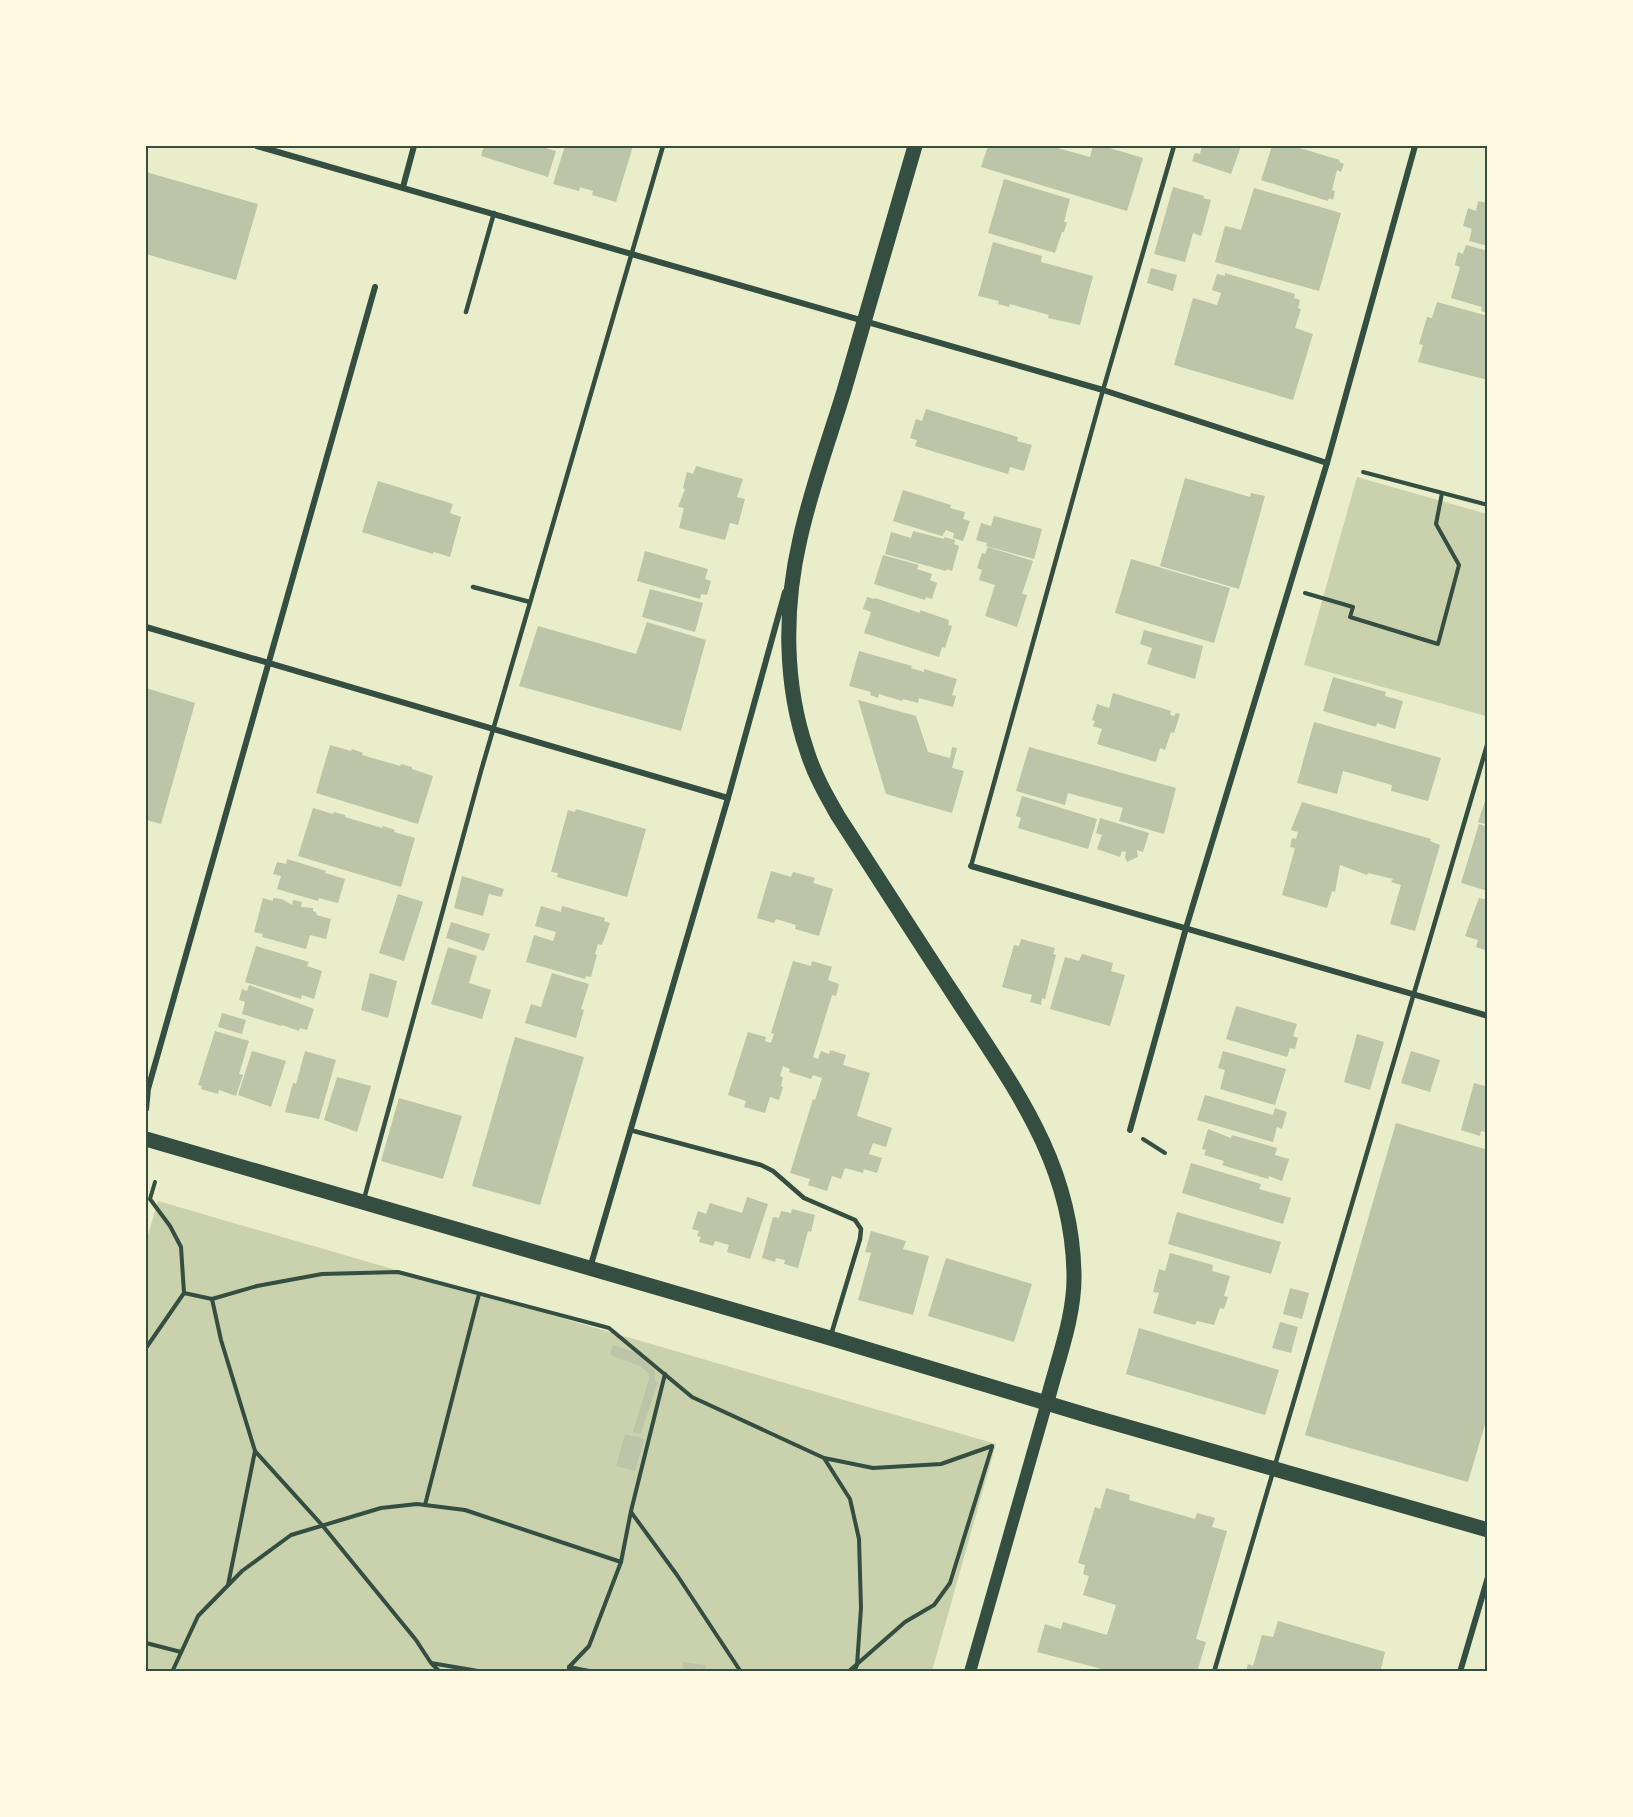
<svg xmlns="http://www.w3.org/2000/svg" width="1633" height="1817" viewBox="0 0 1633 1817" font-family="Cabin,sans-serif">
<rect width="100%" height="100%" fill="#e9edc9"/>
<g fill="#cad2ad">
<polygon points="1357,477 1487,514 1486,716 1304,665"/>
<polygon points="158,1201 996,1444 932,1671 146,1671 146,1242"/>
</g>
<g fill="#bcc5a7">
<polygon points="484,146 538,146 556,151 548,177 481,156"/>
<polygon points="565,146 633,146 616,202 592,195 593,191 580,187 579,191 553,184"/>
<polygon points="988,146 1050,146 1090,157 1093,146 1103,146 1143,158 1127,211 981,167"/>
<polygon points="1202,146 1241,146 1231,174 1192,161 1195,153 1200,154"/>
<polygon points="1272,146 1293,146 1340,160 1339,162 1344,164 1341,172 1337,170 1332,190 1335,191 1333,200 1329,198 1328,201 1261,180"/>
<polygon points="146,172 258,204 236,280 146,254"/>
<polygon points="1004,179 1070,199 1064,222 1067,222 1064,232 1062,232 1055,253 988,233"/>
<polygon points="1173,187 1204,196 1203,198 1211,200 1201,236 1193,233 1185,262 1154,254"/>
<polygon points="1254,188 1341,213 1319,291 1215,262 1225,226 1241,230"/>
<polygon points="1478,201 1488,203 1488,246 1469,241 1472,229 1463,226 1468,208 1476,211"/>
<polygon points="993,242 1042,256 1041,262 1093,276 1080,325 1048,318 1049,315 1010,304 1009,307 998,304 999,301 978,296"/>
<polygon points="1466,245 1488,251 1488,313 1481,311 1482,307 1451,298 1460,267 1455,265 1458,252 1463,254"/>
<polygon points="1151,268 1177,275 1173,291 1147,283"/>
<polygon points="1225,273 1295,294 1294,298 1300,300 1298,308 1301,309 1295,328 1313,334 1293,400 1174,365 1193,298 1217,305 1221,293 1212,290 1217,274 1225,276"/>
<polygon points="1437,302 1488,316 1488,380 1418,362 1423,345 1419,344 1427,317 1432,318"/>
<polygon points="926,409 1018,437 1017,441 1032,445 1024,471 1010,467 1008,474 915,446 917,440 910,438 916,419 922,421"/>
<polygon points="696,466 743,479 737,497 745,499 738,525 730,523 725,540 679,528 684,508 678,507 685,489 683,488 687,472 693,474"/>
<polygon points="1185,478 1250,497 1251,493 1265,496 1239,589 1160,566"/>
<polygon points="378,481 453,504 450,513 461,517 450,557 434,552 433,554 362,532"/>
<polygon points="903,490 951,505 950,508 965,512 963,519 970,521 963,541 953,538 954,533 946,530 942,536 893,521"/>
<polygon points="994,516 1042,529 1034,559 986,546 987,543 976,540 981,523 991,526"/>
<polygon points="913,531 944,539 944,537 955,540 954,544 959,546 952,571 947,569 946,571 885,554 891,532 911,538"/>
<polygon points="988,547 1033,561 1022,594 1027,595 1017,627 985,616 995,585 979,580 982,570 977,568 982,553 985,554"/>
<polygon points="645,551 708,569 705,579 711,581 707,595 701,594 700,599 637,581"/>
<polygon points="883,555 919,565 917,569 932,574 930,580 937,583 932,599 926,597 925,600 874,584"/>
<polygon points="1131,559 1230,588 1214,643 1115,613"/>
<polygon points="650,589 703,603 695,632 642,617"/>
<polygon points="867,597 874,599 875,598 920,613 920,610 949,620 948,625 952,626 945,648 942,647 939,657 864,633 871,612 863,609"/>
<polygon points="647,622 706,640 681,731 519,686 538,626 636,654"/>
<polygon points="1144,630 1203,646 1195,679 1147,664 1152,648 1140,644"/>
<polygon points="859,651 912,666 911,668 924,672 924,669 957,679 952,695 956,696 953,707 919,698 918,703 903,699 902,701 879,694 878,698 870,695 871,692 849,686"/>
<polygon points="1333,677 1386,692 1385,696 1403,701 1395,729 1377,723 1376,727 1323,711"/>
<polygon points="146,688 195,703 161,824 146,820"/>
<polygon points="1113,693 1171,711 1170,715 1174,716 1176,713 1180,714 1174,733 1171,732 1165,750 1160,748 1156,762 1097,744 1102,729 1093,726 1095,721 1092,720 1097,704 1109,708"/>
<polygon points="858,700 916,716 928,752 950,758 952,747 957,748 952,768 964,771 952,813 886,794"/>
<polygon points="1314,722 1441,758 1428,801 1391,791 1392,785 1343,771 1337,794 1297,783"/>
<polygon points="330,745 351,751 352,749 363,753 362,755 400,766 401,764 412,767 412,769 433,776 418,824 316,793"/>
<polygon points="1029,747 1176,788 1164,834 1119,821 1123,808 1068,793 1065,805 1016,791"/>
<polygon points="1488,792 1488,825 1478,822"/>
<polygon points="1022,796 1097,819 1088,849 1018,828 1021,818 1016,816"/>
<polygon points="1302,802 1431,839 1430,841 1440,845 1415,931 1390,924 1401,885 1391,882 1393,879 1368,873 1367,875 1340,865 1335,892 1332,891 1327,908 1282,895 1295,848 1290,847 1292,838 1296,839 1298,832 1291,830"/>
<polygon points="313,808 333,814 334,812 345,815 345,817 382,828 383,826 395,830 394,832 415,838 401,887 298,856"/>
<polygon points="576,809 646,829 627,897 557,877 558,873 551,872 568,810 575,812"/>
<polygon points="1100,818 1149,833 1143,852 1137,850 1138,857 1127,862 1125,857 1126,852 1122,851 1120,857 1097,849 1102,835 1096,833"/>
<polygon points="1479,824 1488,827 1488,891 1461,883"/>
<polygon points="287,859 326,871 325,873 345,879 338,903 319,898 318,901 277,889 281,876 273,874 277,862 286,864"/>
<polygon points="771,871 791,877 793,872 815,878 813,883 833,889 819,936 795,929 796,925 776,919 774,923 757,918"/>
<polygon points="462,876 504,889 501,897 489,894 483,916 454,908"/>
<polygon points="398,894 423,902 404,961 379,953"/>
<polygon points="263,898 273,901 273,898 282,899 292,905 293,900 302,902 301,907 313,908 313,911 317,913 316,915 331,919 326,939 310,935 306,949 262,937 263,934 254,932"/>
<polygon points="1479,898 1488,900 1488,951 1476,947 1478,940 1465,936"/>
<polygon points="541,906 561,912 562,906 605,918 604,921 610,923 602,945 598,944 595,954 597,955 591,977 586,976 585,979 526,962 534,935 553,941 556,932 535,926"/>
<polygon points="451,922 490,934 484,951 446,938"/>
<polygon points="1021,939 1055,948 1053,954 1056,955 1045,999 1042,998 1041,1005 1030,1002 1032,995 1002,987 1014,945 1019,946"/>
<polygon points="256,946 309,962 307,966 322,971 314,999 302,995 301,999 245,982"/>
<polygon points="448,947 477,956 469,983 491,990 482,1019 431,1004"/>
<polygon points="1082,954 1113,963 1111,971 1125,975 1110,1026 1050,1009 1065,957 1079,961"/>
<polygon points="793,961 811,966 812,961 832,967 828,980 839,984 836,996 832,995 813,1057 818,1059 821,1051 829,1054 830,1050 846,1055 843,1065 870,1073 857,1116 892,1128 886,1147 873,1143 869,1154 882,1158 877,1173 864,1169 863,1173 845,1168 841,1179 832,1176 827,1191 808,1185 810,1179 790,1173 813,1099 815,1100 822,1078 813,1075 811,1079 789,1072 790,1069 783,1066 780,1076 783,1077 781,1086 783,1087 779,1100 770,1097 765,1113 744,1107 746,1101 728,1095 748,1032 766,1037 765,1041 771,1043 774,1034 771,1033"/>
<polygon points="370,973 397,981 388,1018 361,1010"/>
<polygon points="552,973 589,984 581,1009 584,1010 576,1038 525,1023 531,1004 541,1007"/>
<polygon points="249,985 314,1009 307,1030 300,1028 299,1031 282,1025 281,1026 242,1014 245,1002 239,1000 242,989 247,991"/>
<polygon points="1236,1006 1297,1024 1293,1036 1298,1038 1295,1049 1290,1048 1287,1057 1226,1039"/>
<polygon points="222,1013 246,1020 242,1034 218,1027"/>
<polygon points="215,1031 249,1041 239,1074 243,1075 236,1096 219,1090 218,1094 201,1089 202,1086 198,1085"/>
<polygon points="1357,1034 1384,1042 1370,1090 1344,1082"/>
<polygon points="515,1037 584,1057 540,1205 472,1186"/>
<polygon points="252,1051 286,1061 271,1107 238,1095"/>
<polygon points="305,1051 336,1060 319,1119 285,1112 293,1083 296,1084"/>
<polygon points="1223,1051 1286,1069 1275,1105 1220,1089 1225,1070 1218,1068"/>
<polygon points="1411,1051 1440,1060 1430,1092 1401,1083"/>
<polygon points="337,1077 371,1086 357,1132 324,1120"/>
<polygon points="1474,1083 1488,1087 1488,1133 1481,1131 1480,1136 1461,1130"/>
<polygon points="1205,1095 1273,1115 1275,1108 1287,1112 1282,1129 1277,1127 1273,1142 1197,1120"/>
<polygon points="399,1098 462,1116 443,1179 381,1161"/>
<polygon points="1396,1123 1488,1150 1488,1414 1468,1482 1305,1435"/>
<polygon points="1208,1129 1231,1138 1232,1135 1277,1148 1275,1155 1289,1159 1282,1181 1269,1176 1268,1179 1222,1165 1224,1161 1204,1155 1206,1150 1202,1149"/>
<polygon points="1191,1163 1261,1184 1259,1189 1291,1198 1283,1224 1182,1193"/>
<polygon points="747,1197 768,1204 750,1259 727,1252 729,1245 715,1241 713,1246 699,1242 701,1237 697,1236 699,1231 692,1229 698,1211 706,1214 710,1203 742,1213"/>
<polygon points="792,1209 815,1215 811,1232 808,1231 798,1268 784,1264 785,1260 776,1258 775,1262 762,1258 773,1217 779,1218 781,1211 791,1213"/>
<polygon points="1177,1212 1281,1242 1271,1274 1168,1244"/>
<polygon points="871,1231 906,1241 903,1249 929,1256 913,1315 858,1300 871,1253 865,1252"/>
<polygon points="1170,1253 1213,1265 1212,1271 1230,1276 1224,1296 1228,1297 1224,1309 1220,1308 1214,1325 1197,1321 1195,1325 1153,1313 1159,1293 1153,1292 1159,1269 1165,1271"/>
<polygon points="946,1258 1032,1284 1014,1342 928,1316"/>
<polygon points="1290,1288 1309,1293 1302,1319 1283,1314"/>
<polygon points="1280,1322 1298,1327 1291,1353 1272,1348"/>
<polygon points="1139,1328 1279,1370 1265,1415 1126,1374"/>
<polygon points="613,1345 637,1353 655,1371 655,1381 658,1382 641,1434 633,1432 649,1379 649,1374 640,1366 610,1355"/>
<polygon points="625,1434 644,1439 635,1471 616,1466"/>
<polygon points="1106,1488 1130,1495 1129,1500 1195,1519 1197,1513 1215,1518 1212,1527 1227,1531 1196,1639 1206,1642 1198,1669 1206,1672 1113,1672 1037,1652 1045,1624 1061,1629 1063,1622 1107,1635 1116,1605 1083,1595 1089,1576 1083,1574 1085,1565 1078,1563 1095,1507 1100,1509"/>
<polygon points="1278,1621 1385,1652 1381,1669 1387,1672 1246,1672 1248,1664 1253,1666 1262,1635 1273,1637"/>
<polygon points="683,1662 706,1665 705,1672 682,1672"/>
</g>
<g fill="none" stroke-linecap="round" stroke-linejoin="round">
<g stroke="#344e41" stroke-width="4">
<polyline points="1363,472 1488,505"/>
<polyline points="1305,593 1353,607 1350,617 1438,644 1459,565 1436,524 1442,493"/>
<polyline points="1143,1139 1165,1153"/>
<polyline points="184,1293 212,1299 257,1286 322,1274 398,1272 609,1328 692,1397 824,1458 873,1468 941,1464 992,1446"/>
<polyline points="212,1299 221,1340 255,1451 322,1525 416,1640 431,1663 484,1672"/>
<polyline points="146,1348 184,1293 181,1247 170,1226 150,1199 155,1182"/>
<polyline points="824,1458 850,1499 859,1539 861,1608 857,1665 854,1672"/>
<polyline points="425,1505 479,1294"/>
<polyline points="631,1512 677,1575 741,1672"/>
<polyline points="228,1585 255,1451"/>
<polyline points="146,1643 181,1652"/>
<polyline points="432,1664 440,1672"/>
<polyline points="569,1667 594,1672"/>
<polyline points="172,1672 198,1616 242,1571 291,1535 381,1508 417,1504 465,1510 621,1562"/>
<polyline points="569,1672 569,1667 589,1646 621,1562 631,1511 665,1374"/>
<polyline points="848,1672 905,1622 934,1605 950,1583 992,1447"/>
</g>
<g stroke="#344e41" stroke-width="4.5">
<polyline points="466,312 494,213"/>
<polyline points="473,587 530,602"/>
<polyline points="971,866 1103,390 1174,146"/>
<polyline points="630,1130 761,1165 773,1171 804,1198 855,1220 861,1229 860,1239 831,1335"/>
<polyline points="364,1199 481,771 663,146"/>
<polyline points="1214,1672 1488,742"/>
</g>
<g stroke="#344e41" stroke-width="6">
<polyline points="257,146 1103,390 1327,463"/>
<polyline points="403,187 414,146"/>
<polyline points="146,627 728,798"/>
<polyline points="971,866 1488,1016"/>
<polyline points="146,1109 148,1089 375,287"/>
<polyline points="1130,1130 1186,928 1327,463 1415,146"/>
<polyline points="590,1268 728,798 785,592"/>
<polyline points="1460,1672 1488,1577"/>
</g>
<polyline stroke="#344e41" stroke-width="12" points="970,1672 1047,1402"/>
<g stroke="#344e41" stroke-width="15">
<path d="M915 146C892 227 868 309 844 391 829 440 811 489 800 539 784 608 784 684 807 751 814 774 826 795 838 816 877 876 915 936 954 995 1012 1085 1072 1161 1074 1274 1075 1317 1057 1361 1047 1402"/>
<polyline points="146,1139 830,1338 1093,1417 1488,1530"/>
</g>
</g>
<rect width="1633" height="1817" fill="none" stroke="#fefae0" stroke-width="294"/>
<rect x="147" y="147" width="1339" height="1523" fill="none" stroke="#344e41" stroke-width="2"/>
</svg>
